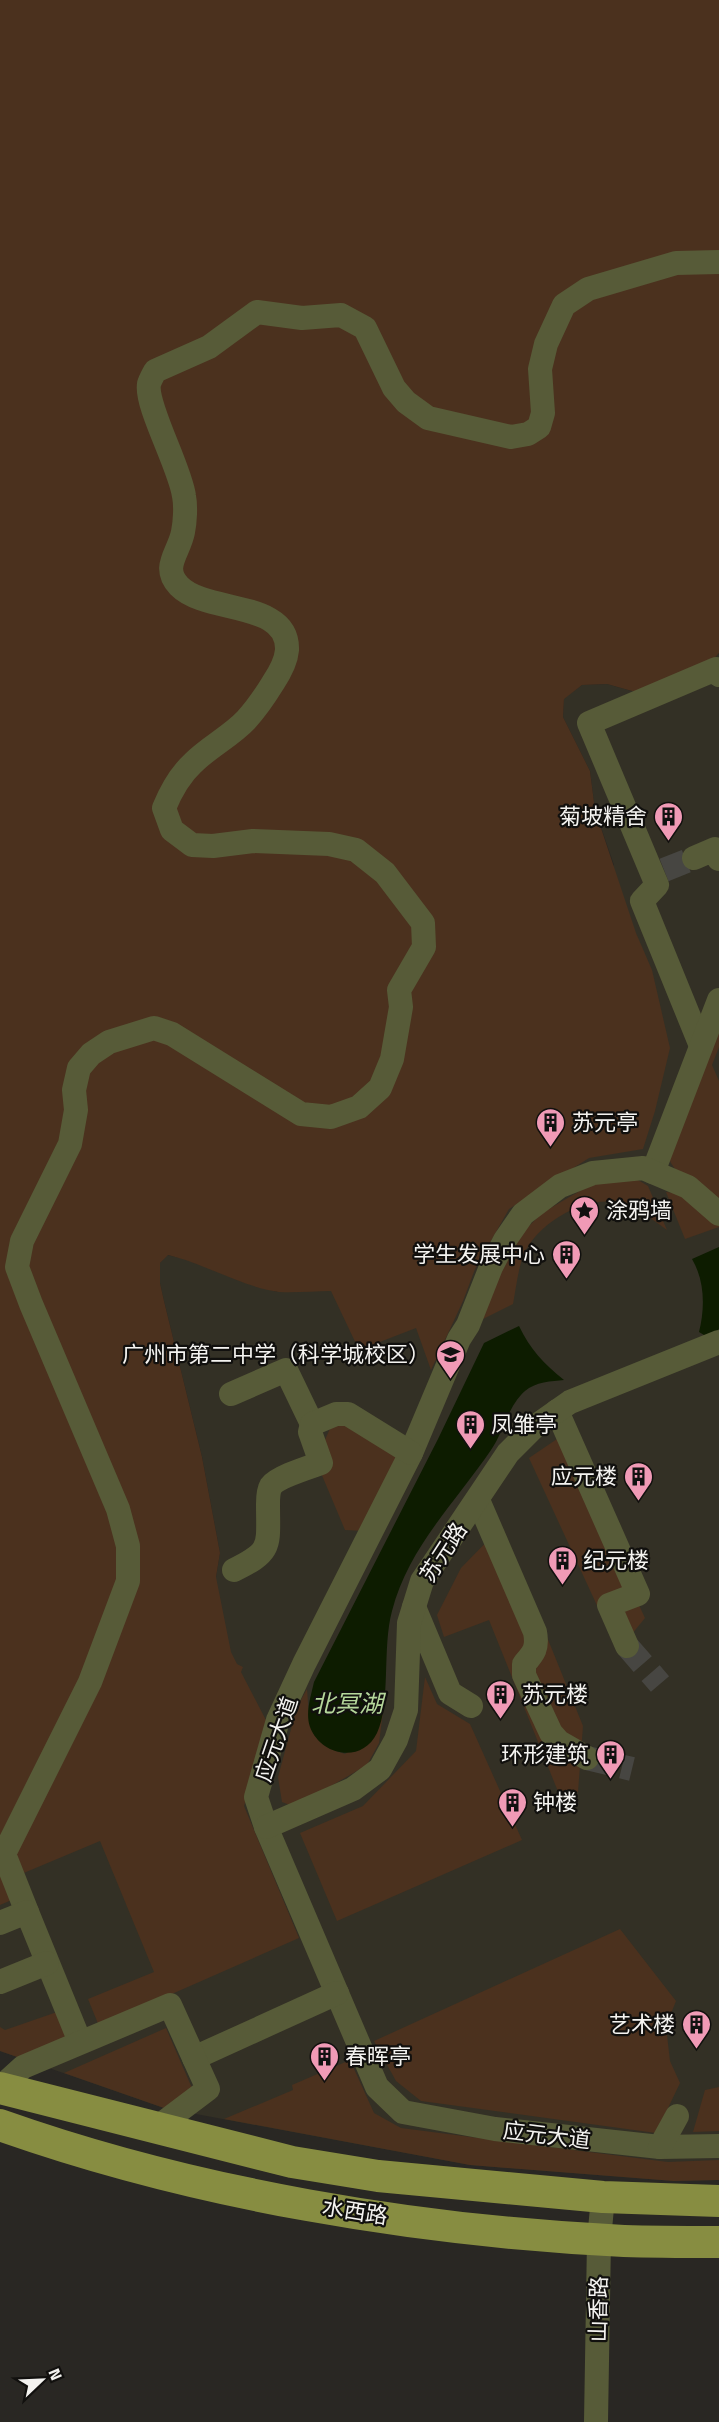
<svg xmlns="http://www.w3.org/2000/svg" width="719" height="2422" viewBox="0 0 719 2422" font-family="'Titillium Web','Noto Sans SC',sans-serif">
<rect width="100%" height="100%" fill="#292723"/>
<polygon fill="#333025" points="719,653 719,2180 674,2181 470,2165 164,2108 0,2051 0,1863 207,1632 220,1553 202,1457 164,1301 160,1283 160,1263 167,1255 190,1260 240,1281 277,1292 614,865 595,810 590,771 563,717 564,698 582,685 607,684 632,691 712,661"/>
<g fill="#4b311e">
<path d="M0 0H719V653L712 661 647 691H632L607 684 582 685 564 699 563 717 590 771 595 810 636 933 652 970 670 1048 655 1111 643 1149 589 1158 509 1209 475 1269 463 1301 431 1370 416 1328 359 1350 331 1291C314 1291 296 1293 279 1292 245 1288 203 1263 168 1255L160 1263V1283L164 1301 202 1457 220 1553 216 1577 231 1652 237 1664 243 1667 241 1672 269 1726 244 1806 299 1938 99 2026 88 1999 154 1972 100 1841 7 1880 14 1899 0 1905Z"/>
<path d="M719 1025V1047L712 1065 719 1081V1198C700 1187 675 1178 668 1156Z"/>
<path d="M633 1177 648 1186 667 1230C652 1219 634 1205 615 1202 582 1197 537 1224 524 1254 518 1269 516 1288 513 1304L475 1323 503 1252 542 1213 590 1185Z"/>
<polygon points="666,1192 687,1194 719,1224 719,1227 685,1239"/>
<polygon points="333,1422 346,1422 399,1456 364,1531 345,1530 321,1473 324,1442"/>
<polygon points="560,1437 645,1618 618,1651 529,1458"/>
<polygon points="502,1526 583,1726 578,1792 561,1799 489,1620 444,1637 437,1615 461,1568"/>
<polygon points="425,1677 437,1704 470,1724 522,1840 337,1921 300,1833 363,1806 416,1751"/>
<path d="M307 1689C310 1723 306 1743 345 1754L376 1734 383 1712 379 1743 367 1765 295 1807 282 1802 278 1777 297 1707Z"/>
<polygon points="620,1929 676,2001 666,2026 670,2061 680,2083 656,2133 421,2101 396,2081 374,2041"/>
<polygon points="57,2012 67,2039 20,2058 0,2051 0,2027 5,2030"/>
<polygon points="166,2028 195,2095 164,2108 64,2073"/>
<polygon points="350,2060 374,2113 401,2128 668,2162 719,2160 719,2180 674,2181 470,2165 224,2119 293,2090 292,2085"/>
<polygon points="719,2087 719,2131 693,2132 705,2090"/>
</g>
<g fill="#0d1c00">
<path d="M719 1247V1329L709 1338 699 1332C705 1308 705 1281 692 1259Z"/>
<path d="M519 1326C530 1349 544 1364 564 1380 552 1381 535 1382 525 1391 508 1406 504 1431 491 1450 455 1503 408 1548 392 1611 382 1647 391 1704 377 1733 362 1764 321 1756 310 1727 305 1713 311 1696 314 1682L438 1439 484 1343Z"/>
</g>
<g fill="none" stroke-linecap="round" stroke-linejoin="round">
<g stroke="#474642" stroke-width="24" stroke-dasharray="24 12" stroke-linecap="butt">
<polyline points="664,870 694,858"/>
<polyline points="627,1646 660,1684"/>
<polyline points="587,1758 632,1769"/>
</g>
<g stroke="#575b38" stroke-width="24">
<polyline points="694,858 715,849 719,859"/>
<polyline points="701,1046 642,901 657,885 589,723 716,669 719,675"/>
<polyline points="653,1172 719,1000"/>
<polyline points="719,1214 688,1187 643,1168 593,1173 560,1186 523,1214 505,1240 491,1267 468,1325 459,1339 411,1453 304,1664 278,1720 256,1797 266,1827 377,2087 403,2112 495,2129 660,2147 719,2146"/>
<polyline points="231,1394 286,1370 312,1424"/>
<polyline points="557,1411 638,1594 609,1605 627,1646"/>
<path d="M478 1500 535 1632C538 1648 534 1653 524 1664V1675L551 1733 559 1742 587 1758"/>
<path d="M234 1570C273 1551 268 1546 268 1504 268 1499 268 1491 271 1486 277 1477 310 1467 321 1463L310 1432 312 1424 336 1414H348L411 1453"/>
<polyline points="414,1607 450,1693 471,1706"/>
<polyline points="266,1827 353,1789 380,1769 396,1740 406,1710 409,1623 422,1581 508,1453 533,1428 570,1402 719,1342"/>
<path d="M27 1912 4 1854 90 1682 128 1581V1546L118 1509 31 1304 17 1267 22 1241 70 1144 76 1110 74 1090 79 1068 91 1054 109 1042 154 1028 172 1034 301 1114 331 1117 359 1107 380 1088 392 1059 401 1007 399 990 424 947 423 923 385 873 356 850 329 844 253 841 213 846 192 845 172 830 164 808C171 791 180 775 193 763 209 747 231 736 246 720 256 709 265 696 273 683 279 674 286 662 287 650 289 600 206 614 179 586 161 567 179 553 183 532 185 522 186 506 184 496 180 467 145 405 149 384 150 380 153 375 155 371L209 347 257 312 302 318 341 315 365 328 394 388 406 402 428 418 511 437 528 434 539 427 543 413 540 369 546 344 564 305 588 289 676 263 719 262"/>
<polyline points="0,1923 27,1912 80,2042"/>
<polyline points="0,1982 47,1963"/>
<polyline points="194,2058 337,1993"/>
<polyline points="0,2088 23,2067 170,2005 208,2089 155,2129"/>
<polyline points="660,2147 677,2116"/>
<polyline points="596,2422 599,2240 603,2197"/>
</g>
<g stroke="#878d41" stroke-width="32">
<polyline points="0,2088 292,2162 378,2176 603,2197 719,2201"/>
<path d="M0 2125C195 2194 417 2231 624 2241 655 2242 687 2242 719 2242"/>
</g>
</g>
<defs>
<symbol id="building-pin" viewBox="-11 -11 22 30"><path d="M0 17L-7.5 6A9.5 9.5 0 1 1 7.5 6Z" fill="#f09ab6" stroke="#11100e"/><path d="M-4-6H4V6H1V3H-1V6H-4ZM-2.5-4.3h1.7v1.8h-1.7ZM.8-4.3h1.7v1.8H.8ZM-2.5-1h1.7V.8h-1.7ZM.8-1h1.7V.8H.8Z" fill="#111"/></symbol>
<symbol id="sight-pin" viewBox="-11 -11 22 30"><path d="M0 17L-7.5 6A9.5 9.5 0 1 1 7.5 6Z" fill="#f09ab6" stroke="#11100e"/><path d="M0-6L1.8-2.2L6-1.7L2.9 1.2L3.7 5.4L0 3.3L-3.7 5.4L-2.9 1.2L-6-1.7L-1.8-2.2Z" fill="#111"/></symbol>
<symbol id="school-pin" viewBox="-11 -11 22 30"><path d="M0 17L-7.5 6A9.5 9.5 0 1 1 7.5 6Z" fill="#f09ab6" stroke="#11100e"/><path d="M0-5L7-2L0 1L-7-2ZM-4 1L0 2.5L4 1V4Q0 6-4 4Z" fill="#111"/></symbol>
</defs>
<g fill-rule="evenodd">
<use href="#building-pin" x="652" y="800" width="33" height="45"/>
<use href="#building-pin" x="534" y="1106" width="33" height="45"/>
<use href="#sight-pin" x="568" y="1194" width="33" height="45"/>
<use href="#building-pin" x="550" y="1238" width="33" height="45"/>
<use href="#school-pin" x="434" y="1338" width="33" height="45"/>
<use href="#building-pin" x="454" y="1408" width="33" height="45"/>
<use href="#building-pin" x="622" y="1460" width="33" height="45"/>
<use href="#building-pin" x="546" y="1544" width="33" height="45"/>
<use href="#building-pin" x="484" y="1678" width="33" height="45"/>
<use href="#building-pin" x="594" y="1738" width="33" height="45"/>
<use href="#building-pin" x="496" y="1786" width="33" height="45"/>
<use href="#building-pin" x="680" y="2008" width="33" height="45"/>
<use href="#building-pin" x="308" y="2040" width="33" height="45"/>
</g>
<g text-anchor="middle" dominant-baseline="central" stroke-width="4.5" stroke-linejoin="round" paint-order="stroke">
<g font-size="22" fill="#f4f3f0" stroke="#11100e" text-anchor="start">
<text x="647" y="816" text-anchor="end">菊坡精舍</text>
<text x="572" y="1122">苏元亭</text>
<text x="606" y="1210">涂鸦墙</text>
<text x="545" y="1254" text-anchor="end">学生发展中心</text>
<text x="430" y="1354" text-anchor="end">广州市第二中学（科学城校区）</text>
<text x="491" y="1424">凤雏亭</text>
<text x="617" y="1476" text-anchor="end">应元楼</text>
<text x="583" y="1560">纪元楼</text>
<text x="522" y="1694">苏元楼</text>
<text x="589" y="1754" text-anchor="end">环形建筑</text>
<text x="533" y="1802">钟楼</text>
<text x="675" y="2024" text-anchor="end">艺术楼</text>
<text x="345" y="2056">春晖亭</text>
</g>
<g font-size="22" fill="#f4f3f0" stroke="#11100e">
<text transform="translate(443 1552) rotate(-57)">苏元路</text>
<text transform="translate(276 1739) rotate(-71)">应元大道</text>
<text transform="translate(547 2135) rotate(7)">应元大道</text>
<text transform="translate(355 2211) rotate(9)">水西路</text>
<text transform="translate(598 2309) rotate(-89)">山香路</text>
</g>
<g font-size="24" font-style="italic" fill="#b5d79b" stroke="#11100e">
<text x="347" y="1703">北冥湖</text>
</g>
</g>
<g transform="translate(42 2380) rotate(67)" stroke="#11100e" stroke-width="4.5" paint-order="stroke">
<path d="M0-4.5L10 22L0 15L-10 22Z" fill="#f4f3f0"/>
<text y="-9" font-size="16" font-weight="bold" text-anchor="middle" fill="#f4f3f0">N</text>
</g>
</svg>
